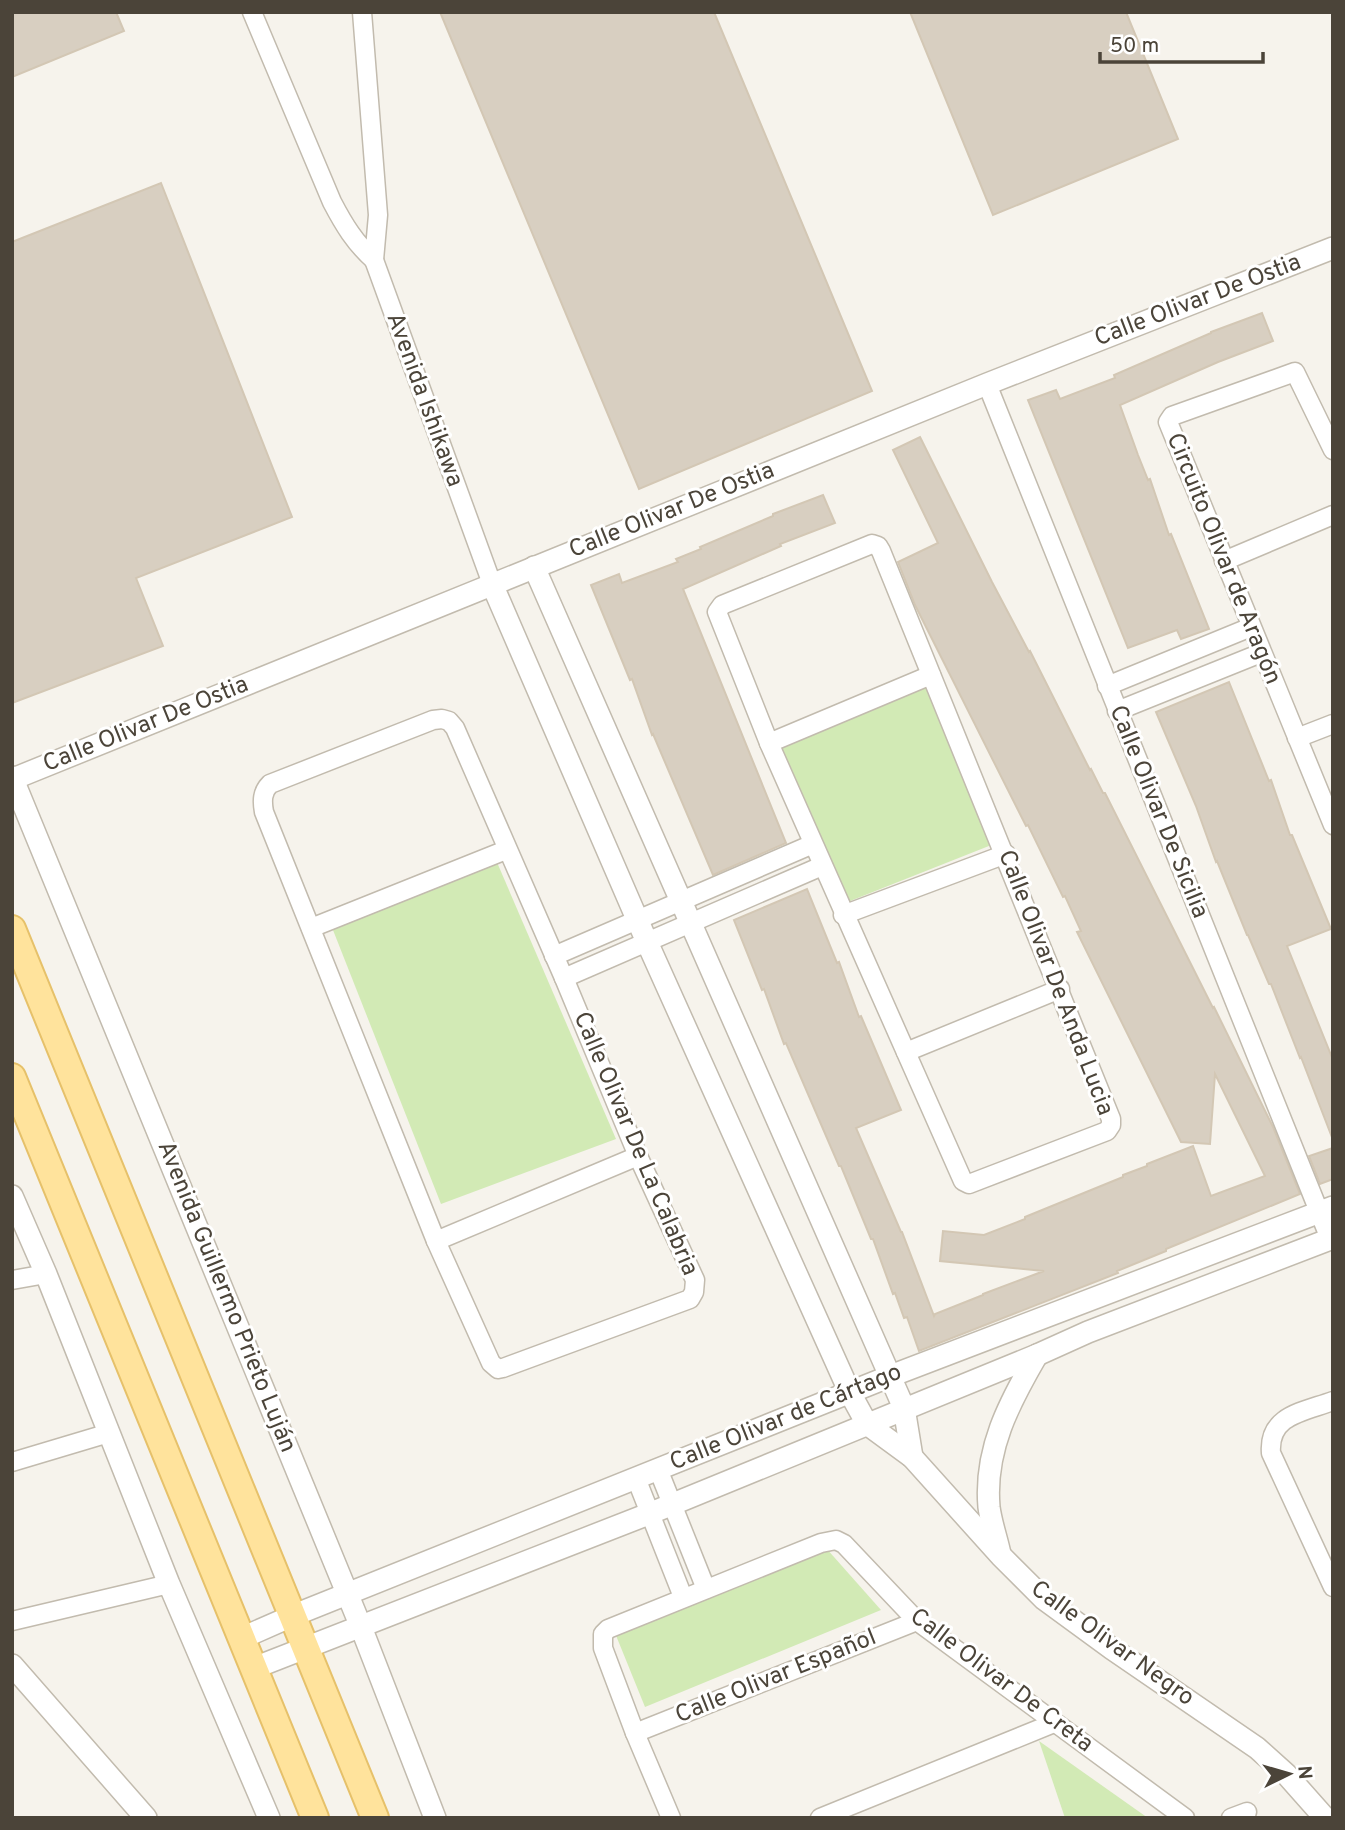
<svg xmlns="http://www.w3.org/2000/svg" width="1345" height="1830" viewBox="0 0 1345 1830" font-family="Overpass,sans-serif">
<rect width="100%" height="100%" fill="#f6f3ec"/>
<g fill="#d2eab5">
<polygon points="931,676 999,842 840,905 769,743"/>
<polygon points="496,860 616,1139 441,1204 331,925"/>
<polygon points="826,1548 881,1610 645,1707 615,1633"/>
<polygon points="1039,1741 1148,1818 1065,1818"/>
</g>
<g fill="#d8cfc1" stroke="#d3c7b4" stroke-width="2">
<polygon points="12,12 116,12 124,31 12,77"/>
<polygon points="440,12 714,12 872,391 639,489"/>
<polygon points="910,12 1126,12 1178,139 993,215"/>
<polygon points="161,183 292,517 136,578 163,646 12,703 12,242"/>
<polygon points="1262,313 1273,341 1218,362 1120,405 1138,455 1148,480 1150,479 1169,535 1171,534 1209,629 1181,639 1177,630 1128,648 1028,400 1056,390 1060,399 1115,378 1114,375 1211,333 1211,332"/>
<polygon points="920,437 992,582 1029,652 1030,651 1090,770 1091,769 1103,793 1105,793 1213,1008 1214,1007 1273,1127 1300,1194 1166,1249 1166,1251 1117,1271 1118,1273 919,1351 907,1317 904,1318 895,1293 893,1294 873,1239 871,1239 841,1166 839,1166 786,1043 784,1044 764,989 762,990 734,920 807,889 837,963 839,962 859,1017 861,1016 901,1110 856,1128 901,1232 902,1232 934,1316 935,1314 983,1295 983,1294 1044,1271 940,1261 943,1231 984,1235 1025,1219 1025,1217 1123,1177 1123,1175 1147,1166 1147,1164 1193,1146 1211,1196 1265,1176 1215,1074 1210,1144 1181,1142 1077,932 1081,931 1065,896 1063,897 1028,825 1026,826 915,605 898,562 938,543 893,450"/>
<polygon points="823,495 835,523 780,544 781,546 683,589 786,843 713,875 653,734 652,735 632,679 630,680 591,585 619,574 622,583 678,562 676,559 701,549 700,547 773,516 773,514"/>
<polygon points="1229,682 1269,781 1271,780 1290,835 1292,835 1331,929 1287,946 1333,1060 1333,1140 1301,1057 1300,1058 1271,984 1269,984 1248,935 1247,935 1217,861 1216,862 1196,806 1156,712"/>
<polygon points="1333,1148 1333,1179 1320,1184 1309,1156"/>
</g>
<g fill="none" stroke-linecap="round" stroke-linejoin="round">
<defs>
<g id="minor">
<path d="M252 12 332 202C344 225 355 243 374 260L378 215 362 12"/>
<polyline points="374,260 492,584"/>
<polyline points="987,384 1330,1239"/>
<polyline points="1333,450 1295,372 1172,416 1168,422 1333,825"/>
<polygon points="872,544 878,546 881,551 1111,1119 1111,1125 1107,1131 969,1184 963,1181 769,743 717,612 722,605"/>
<polyline points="1224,561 1333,515"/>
<polyline points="1107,686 1251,627"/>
<polyline points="1117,711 1261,653"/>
<path d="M442 719 449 721 455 728 564 978 638 1156 695 1280 694 1292 690 1299 503 1368 498 1369 491 1363 436 1241 264 812C262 801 262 792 270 784L433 720Z"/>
<polyline points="1297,738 1333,724"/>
<polyline points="769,743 931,675"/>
<polyline points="843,915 1006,854"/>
<polyline points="311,928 506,850"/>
<polyline points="554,956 813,844"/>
<polyline points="564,978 822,866"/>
<polyline points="906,1052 1060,989"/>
<polyline points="436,1241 638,1156"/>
<polyline points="12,1280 46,1274"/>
<path d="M1333 1401C1303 1412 1268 1415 1271 1453L1333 1587"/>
<polyline points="12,1462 109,1433"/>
<polyline points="658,1469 706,1589"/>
<polyline points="636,1478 683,1597"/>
<polyline points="12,1621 169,1584"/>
<polyline points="635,1733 917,1621"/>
<polyline points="671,1818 635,1733 603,1648 603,1634 608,1629 821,1543 836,1540 844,1544 917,1621 1185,1818"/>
<polyline points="820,1818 1054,1723"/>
<polyline points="1231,1818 1247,1812"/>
</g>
<g id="tertiary">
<polyline points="534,567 904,1408 912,1457"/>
<polyline points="492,584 647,942 850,1393 867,1424 912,1457 1001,1556 1044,1599 1111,1648 1257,1748 1286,1774 1325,1818"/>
<polyline points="12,777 361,1627 435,1818"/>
<polyline points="13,779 987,384 1333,248"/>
<polyline points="12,1196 46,1274 169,1584 269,1818"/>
<path d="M1000 1554C997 1539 991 1523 989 1507 984 1450 1009 1403 1037 1355"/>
<polyline points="242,1638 292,1616 888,1377 1333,1207"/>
<polyline points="12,1665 146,1818"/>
<polyline points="254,1668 651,1513 1037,1355 1088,1332 1333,1238"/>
</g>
<g id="primary">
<polyline points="12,929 375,1818"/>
<polyline points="12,1077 315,1818"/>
</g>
</defs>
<use href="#minor" stroke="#c2bbae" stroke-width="21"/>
<use href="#tertiary" stroke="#c2bbae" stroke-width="24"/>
<use href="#primary" stroke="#e6c16a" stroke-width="30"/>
<use href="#minor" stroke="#fff" stroke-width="18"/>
<use href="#tertiary" stroke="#fff" stroke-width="21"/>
<use href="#primary" stroke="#ffe39c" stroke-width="26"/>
</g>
<g text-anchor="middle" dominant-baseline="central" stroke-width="6" stroke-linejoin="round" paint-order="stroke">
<g font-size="24" fill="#4b4439" stroke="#fff">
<text transform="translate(1198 301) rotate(-21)">Calle Olivar De Ostia</text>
<text transform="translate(424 400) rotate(70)">Avenida Ishikawa</text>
<text transform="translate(672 511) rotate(-22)">Calle Olivar De Ostia</text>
<text transform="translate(1223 559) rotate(68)">Circuito Olivar de Aragón</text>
<text transform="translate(146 725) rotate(-22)">Calle Olivar De Ostia</text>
<text transform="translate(1158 812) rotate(68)">Calle Olivar De Sicilia</text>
<text transform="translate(1055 983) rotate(69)">Calle Olivar De Anda Lucia</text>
<text transform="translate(635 1144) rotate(67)">Calle Olivar De La Calabria</text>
<text transform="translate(226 1297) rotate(68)">Avenida Guillermo Prieto Luján</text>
<text transform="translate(786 1418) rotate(-22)">Calle Olivar de Cártago</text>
<text transform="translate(1112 1644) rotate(36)">Calle Olivar Negro</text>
<text transform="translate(776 1677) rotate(-22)">Calle Olivar Español</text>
<text transform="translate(1001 1681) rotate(37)">Calle Olivar De Creta</text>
</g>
</g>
<rect width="1345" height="1830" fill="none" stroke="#4b4439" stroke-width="28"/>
<g transform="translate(1289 1774) rotate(85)" stroke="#ffffff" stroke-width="5" paint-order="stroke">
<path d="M0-5L12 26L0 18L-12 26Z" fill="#4b4439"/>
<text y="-10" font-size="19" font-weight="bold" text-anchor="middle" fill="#4b4439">N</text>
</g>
<path d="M1100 52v10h163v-10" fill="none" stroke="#4b4439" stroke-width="3.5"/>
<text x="1110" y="52" font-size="21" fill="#4b4439" stroke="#ffffff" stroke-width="5" paint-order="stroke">50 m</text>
</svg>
